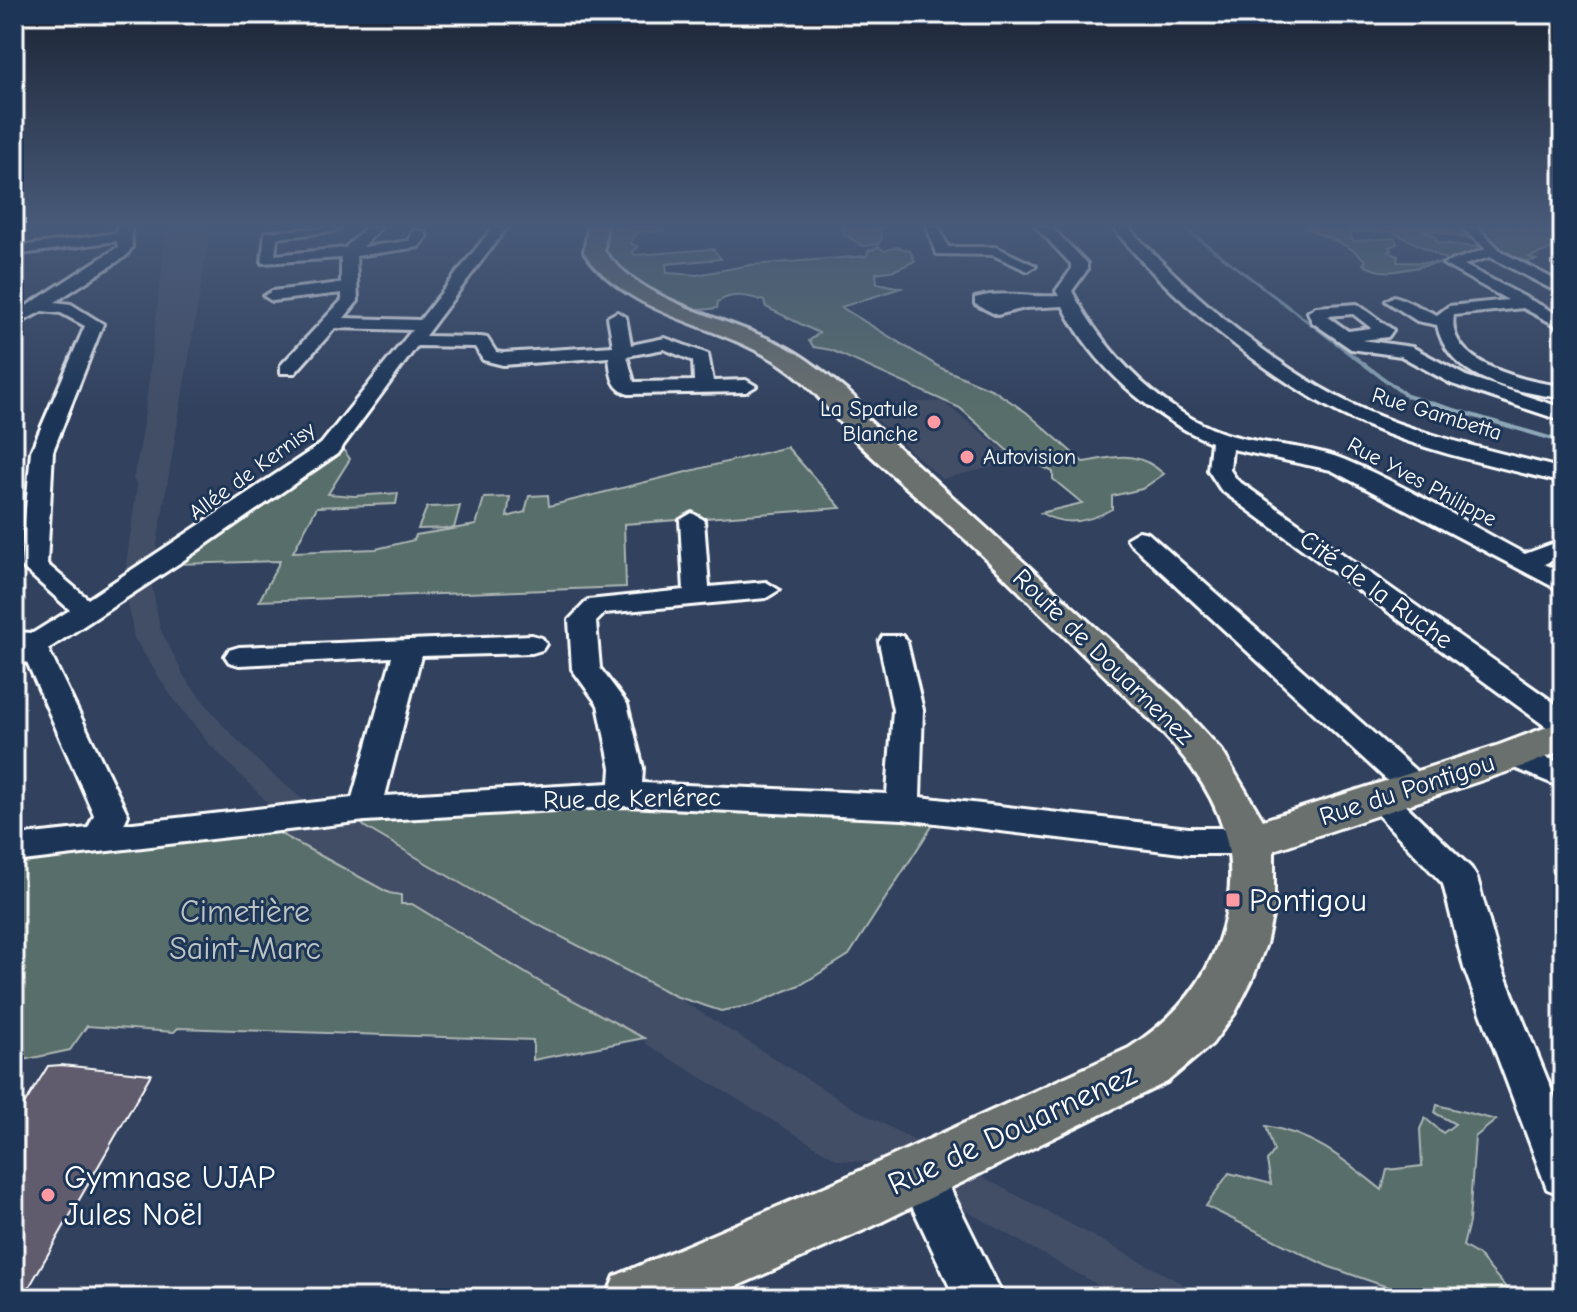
<svg xmlns="http://www.w3.org/2000/svg" width="1577" height="1312" viewBox="0 0 1577 1312" font-family="'Comic Neue',sans-serif">
<rect width="100%" height="100%" fill="#31415e"/>
<filter id="ink" filterUnits="userSpaceOnUse"><feTurbulence type="fractalNoise" baseFrequency=".0125" numOctaves="2"/><feDisplacementMap in="SourceGraphic" scale="16" xChannelSelector="R" yChannelSelector="G"/><feConvolveMatrix kernelMatrix="1 2 1 2 8 2 1 2 1" color-interpolation-filters="sRGB"/></filter>
<g filter="url(#ink)">
<g fill="#434d66">
<polygon points="167,227 211,227 151,580 160,628 185,678 221,723 264,767 326,819 355,817 365,827 675,996 852,1107 1209,1298 1121,1298 881,1163 838,1160 672,1060 646,1044 643,1038 550,988 412,904 400,904 400,895 389,893 268,827 272,807 209,744 169,693 134,638 124,579 137,485 133,479 142,435"/>
<polygon points="942,401 1017,461 942,479 861,406"/>
</g>
<g fill="#596e6a" stroke="#acb6b4" stroke-width="2">
<path d="M607 227H663L664 231 637 232 631 243 638 247 632 252 636 255 713 249 721 259 666 264 667 273 697 275 750 265 867 256 868 251 879 247 884 251 897 247 910 251 915 261 895 270 876 273 877 283 901 288 841 307 941 368 993 390 1026 412 1083 462C1116 457 1137 449 1164 474L1142 489 1112 496V509C1089 522 1064 527 1041 513L1082 503 1053 479V472L1036 463H1021L960 408 831 350 814 347 809 341 819 333 766 307 764 301C749 296 732 292 718 302L717 308C676 317 630 281 604 253Z"/>
<polygon points="842,227 883,227 879,231 882,238 878,244 863,246 843,234"/>
<path d="M1303 227H1464L1477 239C1456 239 1440 229 1421 230L1433 235 1439 243 1475 247 1484 242 1475 228 1477 227H1536L1544 233 1563 235V245L1529 257 1536 260 1522 262 1516 260 1519 258 1504 256 1447 260 1392 231 1349 232 1353 241 1395 238 1397 244 1389 247 1392 251 1389 252 1398 256 1397 262 1442 263C1412 266 1385 280 1363 264L1366 261C1347 242 1326 238 1303 227Z"/>
<polygon points="787,447 841,508 624,524 626,587 259,601 280,561 177,564 343,449 350,459 328,494 354,496 398,493 396,504 317,507 293,552 376,549 414,540 416,535 476,525 484,498 510,497 507,517 525,512 529,496 548,495 549,506"/>
<polygon points="460,506 454,528 418,529 427,507"/>
<polygon points="676,801 936,820 849,955 802,984 752,1005 721,1011 675,996 477,893 365,827 355,817"/>
<polygon points="268,827 389,893 401,895 401,904 412,904 550,988 644,1038 533,1060 533,1040 178,1028 174,1032 87,1026 70,1050 14,1062 14,858"/>
<path d="M1437 1105 1496 1120 1475 1137 1469 1222 1463 1246 1478 1255 1515 1298H1419L1327 1266 1206 1206 1229 1173 1271 1184 1267 1161 1274 1151 1266 1126C1316 1135 1343 1159 1382 1190L1387 1170 1422 1166 1420 1129 1425 1118 1443 1133 1455 1124 1435 1113Z"/>
</g>
<g fill="none" stroke-linecap="round" stroke-linejoin="round">
<polyline stroke="#8ea8b8" stroke-width="3" points="1183,227 1348,352"/>
<polyline stroke="#8ea8b8" stroke-width="4" points="1345,350 1407,396 1563,442"/>
</g>
<polygon fill="#605c6e" stroke="#fff" stroke-width="2" points="61,1065 151,1074 23,1298 14,1298 14,1121 48,1066"/>
<g fill="none" stroke-linecap="round" stroke-linejoin="round">
<defs>
<g id="minor">
<path d="M117 227H131L132 247 126 256 55 302 71 304 103 324 53 451 47 564 88 599 321 444 412 330 335 328 295 373H281V365L342 300V293L272 301 264 296 272 291 341 283V258L262 263 265 232 341 227 334 231 277 238 275 255 345 248 366 227H381L363 247 409 241 413 231H423L427 236 419 247 356 256 358 301 344 318 420 320 493 227H507L425 336 481 337 487 338 496 352 503 353 613 346 608 317 617 312 626 317 631 345 665 338 708 354 713 381 746 380 756 386 746 392 629 394C611 389 611 373 609 357L503 365 483 360 475 347 417 346 337 454 181 562 48 649 128 815 124 824 352 798 392 657 239 665 229 662 225 656 229 650 239 647 532 635 542 638 546 644 542 650 532 653 421 656 385 796 610 783 611 768 598 705 572 669 569 620 588 600 684 590 680 520 692 513 704 520 709 587 766 582 779 590 766 598 605 613 596 622 600 668 627 704 643 768 642 783 887 794 893 710 879 642 883 636H903L907 642 923 710 920 797 1189 828H1250L1262 832 1267 841 1262 850 1250 854H1189L903 819 626 806 365 821 14 862V836L88 828 94 815 27 662 14 667V632L33 633 70 610 21 566 31 451 85 326 61 313 42 311 14 326V314L118 247 117 241 14 255V247L117 233ZM664 349 693 361 694 381 634 382 627 356Z"/>
<polygon points="927,227 939,227 948,247 996,247 1036,266 1028,271 993,255 937,254"/>
<path d="M1036 227H1051L1087 263V270L1072 291C1104 353 1168 420 1238 437 1273 446 1311 446 1345 460 1407 486 1466 523 1525 554L1563 540V556L1544 564 1563 574V592L1331 470 1232 449 1230 470 1237 480 1563 709V734L1552 731 1221 490 1208 470 1211 442C1152 418 1091 364 1063 306L1025 308 997 315 975 304V298C1003 290 1029 298 1059 296L1056 291 1071 270V264Z"/>
<path d="M1113 227H1128C1197 301 1285 379 1381 417 1440 440 1502 453 1563 469V483C1497 466 1427 452 1365 425 1282 390 1167 298 1113 227Z"/>
<path d="M1461 227H1477L1502 252 1563 284V295L1490 257 1464 265 1563 317V329L1523 308 1454 315C1445 365 1529 382 1563 386V398C1518 392 1448 381 1437 325L1417 321 1386 301 1394 296 1400 298 1437 315 1449 306 1508 300 1443 264 1486 249Z"/>
<path d="M1357 304 1393 330 1388 337 1362 340 1412 347 1466 376 1563 408V421L1452 384 1401 356 1351 349 1312 322 1308 312 1316 307ZM1353 314 1371 328 1348 331 1327 316Z"/>
<polygon points="1139,531 1148,533 1424,778 1429,786 1424,794 1413,798 1402,794 1130,543 1127,538"/>
<polygon points="1513,744 1563,764 1563,788 1502,763 1497,755 1502,747"/>
<polygon points="1379,787 1391,791 1471,868 1477,878 1502,968 1563,1118 1563,1195 1547,1189 1541,1173 1464,968 1443,884 1363,799 1367,791"/>
<polygon points="919,1152 935,1158 1004,1298 955,1298 897,1174 903,1158"/>
</g>
<path id="major" d="M588 227H606L604 251C647 305 719 315 778 343 806 356 830 377 854 397L858 402 854 407 1180 705 1222 751 1263 820 1499 745 1563 721V750L1527 765 1274 850V907L1266 944 1252 980 1235 1013 1212 1044 1167 1082 871 1227 710 1298H606L615 1276 829 1185 1129 1048C1175 1018 1209 980 1223 927 1233 888 1234 851 1218 814 1194 755 1139 710 1095 666 1056 628 1017 589 978 551 940 515 899 483 861 446 835 420 817 389 786 368 721 322 633 321 584 252Z"/>
</defs>
<use href="#minor" stroke="#fff" stroke-width="6"/>
<use href="#major" stroke="#fff" stroke-width="6"/>
<use href="#minor" fill="#1d3557" fill-rule="evenodd"/>
<use href="#major" fill="#6b706d" fill-rule="evenodd"/>
</g>
</g>
<linearGradient id="sky" x2="0" y2="1"><stop stop-color="#1b2434"/><stop offset="0.55" stop-color="#485a79"/><stop offset="1" stop-color="#485a79" stop-opacity="0"/></linearGradient>
<rect width="1577" height="411" fill="url(#sky)"/>
<g fill="#ff9aa2" stroke="#1d3557" stroke-width="3">
<circle cx="934" cy="422" r="8"/>
<circle cx="967" cy="457" r="8"/>
<rect x="1225" y="892" width="16" height="16" rx="4"/>
<circle cx="48" cy="1195" r="8"/>
</g>
<g text-anchor="middle" dominant-baseline="central" stroke-width="6" stroke-linejoin="round" paint-order="stroke">
<g font-size="22" fill="#fff" stroke="#1d3557" text-anchor="end">
<text x="918" y="409">La Spatule<tspan x="918" dy="25">Blanche</tspan></text>
<text x="983" y="457" text-anchor="start">Autovision</text>
</g>
<g font-size="22" fill="#fff" stroke="#1d3557">
<text transform="translate(1437 414) rotate(17)">Rue Gambetta</text>
<text transform="translate(252 471) rotate(-36)">Allée de Kernisy</text>
<text transform="translate(1422 482) rotate(28)">Rue Yves Philippe</text>
</g>
<g font-size="26" fill="#fff" stroke="#1d3557">
<text transform="translate(1376 590) rotate(36)">Cité de la Ruche</text>
<text transform="translate(1103 657) rotate(44)">Route de Douarnenez</text>
<text transform="translate(1407 790) rotate(-18)">Rue du Pontigou</text>
<text transform="translate(632 799) rotate(-1)">Rue de Kerlérec</text>
</g>
<g font-size="32" fill="#fff" stroke="#1d3557" text-anchor="start">
<text x="1249" y="900">Pontigou</text>
<text x="64" y="1177">Gymnase UJAP<tspan x="64" dy="37">Jules Noël</tspan></text>
</g>
<g font-size="32" fill="#bdc5c3" stroke="#1d3557">
<text x="245" y="911">Cimetière<tspan x="245" dy="37">Saint-Marc</tspan></text>
</g>
<g font-size="32" fill="#fff" stroke="#1d3557">
<text transform="translate(1012 1129) rotate(-25)">Rue de Douarnenez</text>
</g>
</g>
<rect width="1577" height="1312" fill="none" stroke="#1d3557" stroke-width="48"/>
<rect x="24" y="24" width="1529" height="1264" fill="none" stroke="#fff" stroke-width="3" filter="url(#ink)"/>
</svg>
